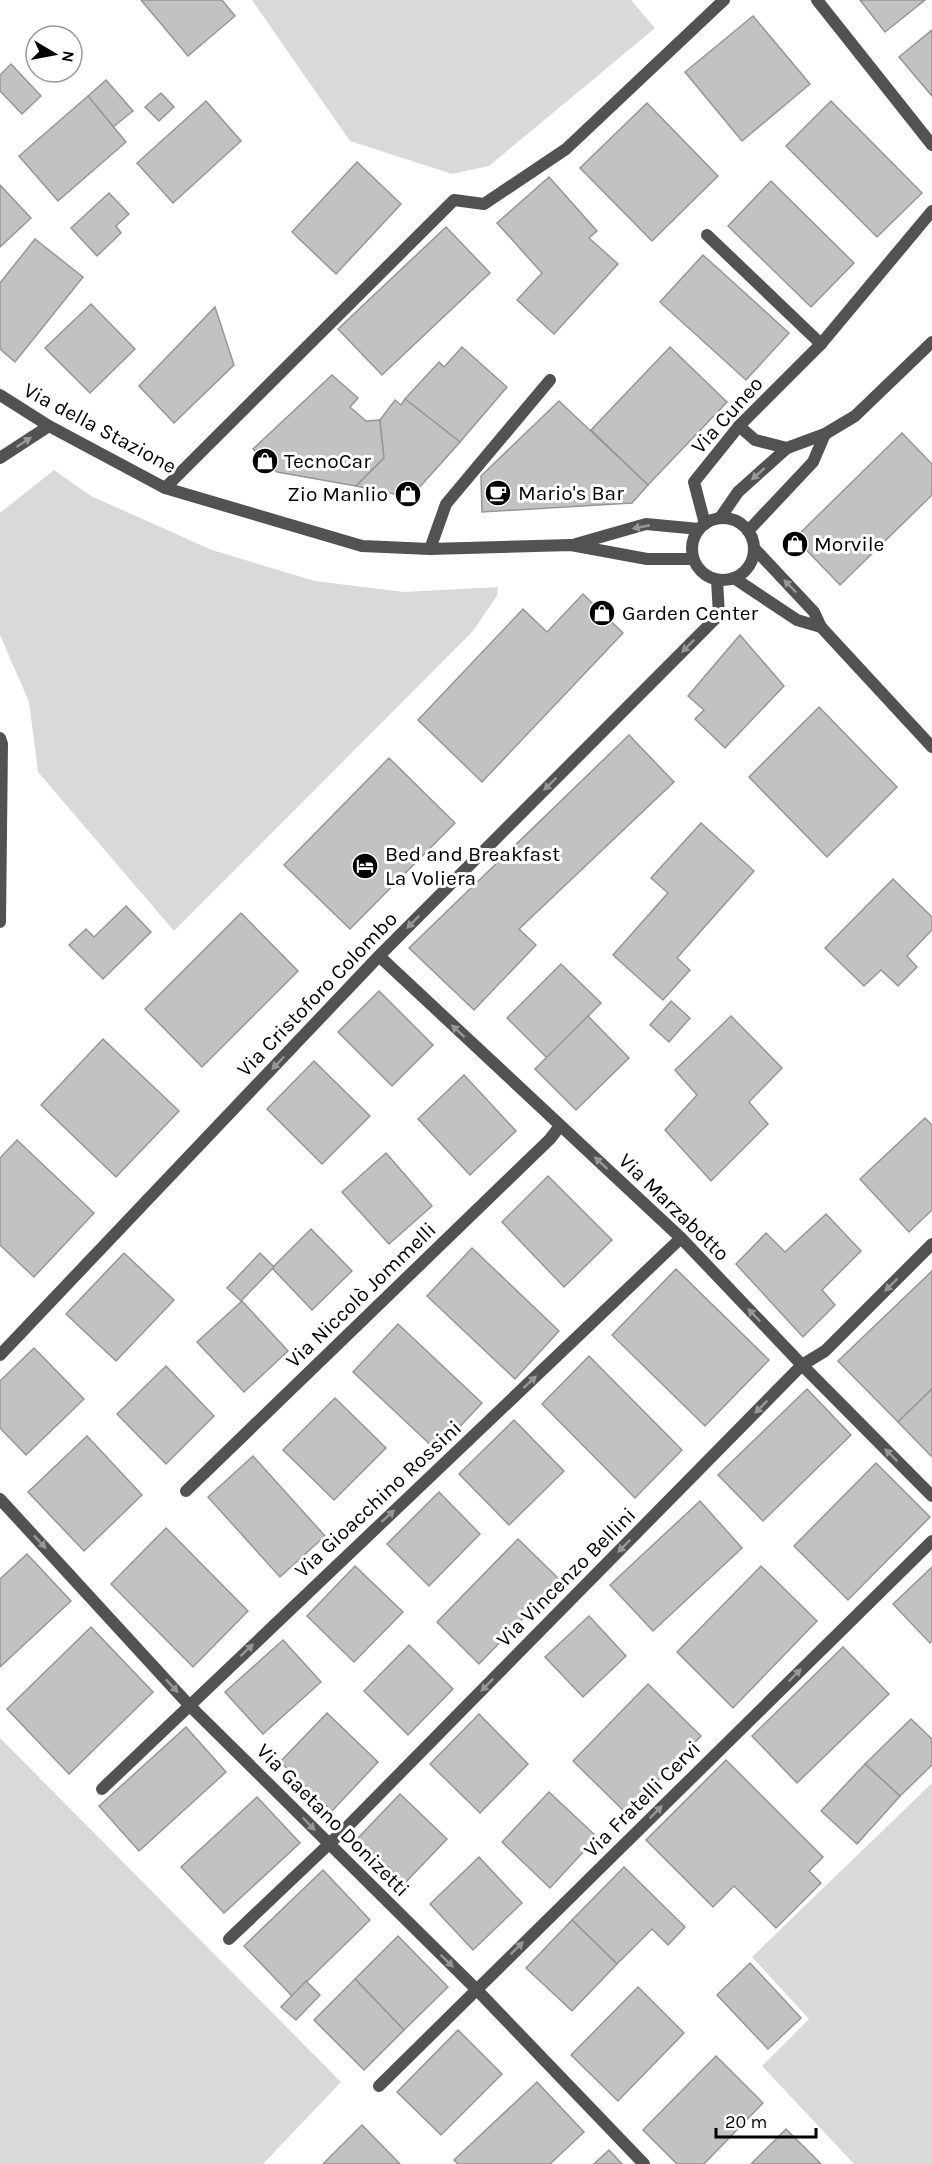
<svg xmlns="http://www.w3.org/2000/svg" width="932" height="2164" viewBox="0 0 932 2164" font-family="Karla,sans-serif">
<rect width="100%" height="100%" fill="#fff"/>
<g fill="#d9d9d9">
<polygon points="252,0 631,0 655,28 489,166 452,174 350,141"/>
<polygon points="54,470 91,496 212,550 315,581 404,592 498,587 497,596 473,631 174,931 38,772 29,702 0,635 0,513"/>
<polygon points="0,1738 341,2082 263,2164 0,2164"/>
<polygon points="932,1783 932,2164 854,2164 762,2066 809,2019 752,1957"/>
</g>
<g fill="#c2c2c2" stroke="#969696" stroke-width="1.5">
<polygon points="141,0 222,0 235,16 188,56"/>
<polygon points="860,0 925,0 885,32"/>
<polygon points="753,16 810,84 742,141 685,72"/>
<polygon points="932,30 932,96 899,57"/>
<polygon points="11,64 41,96 22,114 0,91 0,75"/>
<polygon points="106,80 133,111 113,127 88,96"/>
<polygon points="161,93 174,107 159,121 145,107"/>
<polygon points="88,96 126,142 58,201 19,156"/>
<polygon points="206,101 241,141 173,203 137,163"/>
<polygon points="831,101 922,193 877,237 786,146"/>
<polygon points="647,103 718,176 652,241 580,168"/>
<polygon points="357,162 401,204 336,274 292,232"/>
<polygon points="549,177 597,231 589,238 618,264 554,334 517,300 542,273 497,223"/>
<polygon points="771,181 854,263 811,307 728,226"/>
<polygon points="0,185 31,218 0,247"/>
<polygon points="109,193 129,214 116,226 121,233 97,256 71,228"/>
<polygon points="446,227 490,273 382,375 338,329"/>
<polygon points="35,239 83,277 15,362 0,349 0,283"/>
<polygon points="703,255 789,333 746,380 660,302"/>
<polygon points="91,304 135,349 90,393 45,348"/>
<polygon points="215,307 234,365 174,423 139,386"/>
<polygon points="462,347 507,387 460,442 405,399 439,362 444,367"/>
<polygon points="670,347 727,402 648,485 591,430"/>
<polygon points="332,375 358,398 350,407 366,421 380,420 384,458 356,486 277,472 253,449"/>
<polygon points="405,399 460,442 418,489 408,494 394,494 356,486 384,458 380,420 395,400 401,405"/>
<polygon points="559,401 648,485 632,503 482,512 481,476"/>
<polygon points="902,433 932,464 932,495 840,585 795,538"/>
<polygon points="583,594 623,633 482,782 418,720 523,609 547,632"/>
<polygon points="740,635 784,686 725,748 695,719 704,710 688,696"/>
<polygon points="819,707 897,787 827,857 749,777"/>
<polygon points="629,735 674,782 519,929 536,945 474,1010 409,948"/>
<polygon points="389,758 455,823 350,929 284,865"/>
<polygon points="701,823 754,871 677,958 690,970 663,1000 613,955 668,893 651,878"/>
<polygon points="893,879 932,917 932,930 907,956 917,967 898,986 881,970 864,986 825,948"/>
<polygon points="126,906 151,932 103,979 69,945 86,929 94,937"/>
<polygon points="241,913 298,971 202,1067 145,1009"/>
<polygon points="561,964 601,1003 547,1058 507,1018"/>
<polygon points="379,991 433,1045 392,1086 338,1032"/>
<polygon points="671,1001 690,1018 669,1042 650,1025"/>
<polygon points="588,1016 629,1058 576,1110 535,1069"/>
<polygon points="731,1016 782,1068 749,1102 768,1124 711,1181 665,1130 697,1095 675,1070"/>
<polygon points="103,1039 179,1111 116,1177 41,1105"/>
<polygon points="314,1061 370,1116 322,1164 267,1109"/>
<polygon points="464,1075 516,1131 470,1175 418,1119"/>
<polygon points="925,1118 932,1125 932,1210 909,1232 860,1179"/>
<polygon points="17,1140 94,1213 34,1277 0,1245 0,1158"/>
<polygon points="386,1153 432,1206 389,1244 342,1192"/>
<polygon points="548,1176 612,1240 564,1287 502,1222"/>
<polygon points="826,1214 861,1251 822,1290 835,1305 803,1337 736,1264 766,1233 785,1252"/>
<polygon points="311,1229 352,1271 312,1310 272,1268"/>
<polygon points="472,1248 559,1331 515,1379 427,1296"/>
<polygon points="124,1253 174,1300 116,1361 66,1314"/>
<polygon points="260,1253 274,1267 241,1301 227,1288"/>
<polygon points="676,1269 769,1360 705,1426 612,1335"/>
<polygon points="932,1271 932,1389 898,1422 838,1361"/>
<polygon points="242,1301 288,1351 244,1392 197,1342"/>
<polygon points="398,1324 482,1403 437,1451 353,1372"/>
<polygon points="34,1348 84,1399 26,1455 0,1428 0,1381"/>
<polygon points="589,1356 682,1450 635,1498 542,1404"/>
<polygon points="166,1366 214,1416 166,1464 117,1414"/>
<polygon points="807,1389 851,1435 763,1521 718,1475"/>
<polygon points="932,1389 932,1457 898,1422"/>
<polygon points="335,1398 386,1448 334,1500 283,1450"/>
<polygon points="514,1420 564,1471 509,1525 459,1474"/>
<polygon points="87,1436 142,1495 84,1551 28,1492"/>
<polygon points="253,1456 325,1536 280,1577 208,1497"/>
<polygon points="876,1463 930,1517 848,1600 794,1546"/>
<polygon points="439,1492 480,1534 429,1586 387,1544"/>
<polygon points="700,1501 742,1548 653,1631 610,1585"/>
<polygon points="166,1528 248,1611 193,1667 111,1584"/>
<polygon points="518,1539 560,1580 479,1664 437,1622"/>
<polygon points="27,1554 71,1601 0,1667 0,1579"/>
<polygon points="355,1566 403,1612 354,1662 307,1616"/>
<polygon points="761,1566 817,1621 733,1708 677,1652"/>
<polygon points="932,1567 932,1641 930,1643 893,1604"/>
<polygon points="589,1616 626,1656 583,1697 545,1657"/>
<polygon points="91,1627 153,1692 69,1774 7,1709"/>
<polygon points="283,1640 321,1682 263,1734 225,1692"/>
<polygon points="409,1645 453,1689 408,1735 364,1691"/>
<polygon points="843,1647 889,1694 797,1783 752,1736"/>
<polygon points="648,1684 701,1736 626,1813 573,1761"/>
<polygon points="327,1713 378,1762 332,1811 280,1762"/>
<polygon points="479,1714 528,1764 480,1813 430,1764"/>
<polygon points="911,1719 932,1739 932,1765 900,1796 865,1764"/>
<polygon points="186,1727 226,1772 139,1851 99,1806"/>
<polygon points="726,1760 823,1857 809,1871 821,1883 776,1928 734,1886 713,1907 646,1840"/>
<polygon points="865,1764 900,1796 857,1844 821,1811"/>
<polygon points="549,1792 597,1837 550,1888 502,1842"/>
<polygon points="400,1794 447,1839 405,1883 358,1838"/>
<polygon points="257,1797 300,1843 224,1913 181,1867"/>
<polygon points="479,1857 522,1903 473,1950 430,1904"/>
<polygon points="624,1867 685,1927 668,1945 652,1929 617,1964 572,1920"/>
<polygon points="323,1870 370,1920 292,1996 244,1946"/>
<polygon points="572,1920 617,1964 572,2011 526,1968"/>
<polygon points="398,1936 448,1987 404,2030 355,1979"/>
<polygon points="750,1963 801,2018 768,2049 717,1995"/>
<polygon points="355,1979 404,2030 364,2070 314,2020"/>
<polygon points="306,1981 320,1995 296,2020 281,2007"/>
<polygon points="638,1987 684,2033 618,2101 571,2055"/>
<polygon points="458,2030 502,2074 441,2135 397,2092"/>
<polygon points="716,2056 763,2103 704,2164 677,2164 643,2130"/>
<polygon points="537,2082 584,2132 550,2164 458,2164 454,2160"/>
<polygon points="362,2125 400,2164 323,2164"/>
<polygon points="786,2129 821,2164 751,2164"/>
<polygon points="609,2150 622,2164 594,2164"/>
</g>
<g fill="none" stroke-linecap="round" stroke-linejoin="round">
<polyline stroke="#525252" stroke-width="12" points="165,488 454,200 484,204 566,149 724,0"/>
<g stroke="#525252" stroke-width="12">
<polyline points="817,0 932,145"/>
<polyline points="707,235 821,344"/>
<polyline points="739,426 755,440 787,448"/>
<polyline points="0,458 49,426"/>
<polyline points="720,518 738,492 787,448 825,434 855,416 932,342"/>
<polyline points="705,524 694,482 739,426 821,344 932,211"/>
<polyline points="748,531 813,462 825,434"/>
<polyline points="430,549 446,504 550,380"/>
<polyline points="0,738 2,744 0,922"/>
<polyline points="379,956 681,1238 802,1365 932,1496"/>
<polyline points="0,1355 379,956 719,615 717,580"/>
<polyline points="186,1491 550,1139 560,1126"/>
<polyline points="0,1499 189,1705 476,1989 644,2164"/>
<polyline points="102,1789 681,1238"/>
<polyline points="229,1939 347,1827 802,1365 825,1351 932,1244"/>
<polyline points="379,2086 932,1541"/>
</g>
<g stroke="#525252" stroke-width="12">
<polyline points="0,395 49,426 165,488 362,546 430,549 571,545 647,559 693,559"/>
<circle cx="723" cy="549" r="31"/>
<polyline points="576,544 646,524 699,529"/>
<polyline points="754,548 814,612 821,627 932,747"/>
<polyline points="734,578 797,620 821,627"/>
</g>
</g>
<defs><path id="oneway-solid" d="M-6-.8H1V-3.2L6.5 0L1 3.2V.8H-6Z" transform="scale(1.5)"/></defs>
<g fill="#979797">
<use href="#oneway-solid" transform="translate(24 442) rotate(-33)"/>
<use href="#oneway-solid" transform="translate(758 474) rotate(138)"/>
<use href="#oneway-solid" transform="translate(641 527) rotate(169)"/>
<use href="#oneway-solid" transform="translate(790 586) rotate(-134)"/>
<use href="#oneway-solid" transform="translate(688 646) rotate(135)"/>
<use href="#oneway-solid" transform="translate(550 784) rotate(135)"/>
<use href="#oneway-solid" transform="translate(413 922) rotate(135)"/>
<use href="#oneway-solid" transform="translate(458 1031) rotate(-137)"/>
<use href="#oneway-solid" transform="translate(278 1063) rotate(134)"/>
<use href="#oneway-solid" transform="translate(601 1163) rotate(-137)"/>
<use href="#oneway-solid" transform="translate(891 1285) rotate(135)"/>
<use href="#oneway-solid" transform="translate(754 1315) rotate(-134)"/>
<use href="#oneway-solid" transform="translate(530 1382) rotate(-43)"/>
<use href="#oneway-solid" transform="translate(761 1407) rotate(135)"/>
<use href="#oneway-solid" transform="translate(891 1455) rotate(-135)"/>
<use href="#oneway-solid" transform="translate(388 1516) rotate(-43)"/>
<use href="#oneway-solid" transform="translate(40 1542) rotate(47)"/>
<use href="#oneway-solid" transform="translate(624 1546) rotate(135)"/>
<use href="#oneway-solid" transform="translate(247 1650) rotate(-43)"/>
<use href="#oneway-solid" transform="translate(795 1675) rotate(-45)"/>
<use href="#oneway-solid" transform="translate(487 1685) rotate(135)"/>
<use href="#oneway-solid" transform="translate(172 1686) rotate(47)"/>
<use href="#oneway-solid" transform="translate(656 1812) rotate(-45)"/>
<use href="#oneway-solid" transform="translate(309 1824) rotate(46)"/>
<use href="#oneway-solid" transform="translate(517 1948) rotate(-45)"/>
<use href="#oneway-solid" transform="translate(447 1961) rotate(44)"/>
</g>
<defs>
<symbol id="shop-disc" viewBox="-11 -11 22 22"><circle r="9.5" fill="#000" stroke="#fff"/><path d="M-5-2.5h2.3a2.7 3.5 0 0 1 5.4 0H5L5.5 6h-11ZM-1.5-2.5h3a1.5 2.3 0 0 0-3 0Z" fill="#fff"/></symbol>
<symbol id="cafe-disc" viewBox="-11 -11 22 22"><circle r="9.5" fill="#000" stroke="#fff"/><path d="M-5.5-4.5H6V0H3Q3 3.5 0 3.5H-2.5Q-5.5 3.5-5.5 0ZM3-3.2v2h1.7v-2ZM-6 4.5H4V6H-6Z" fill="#fff"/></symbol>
<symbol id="hotel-disc" viewBox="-11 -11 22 22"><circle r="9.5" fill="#000" stroke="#fff"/><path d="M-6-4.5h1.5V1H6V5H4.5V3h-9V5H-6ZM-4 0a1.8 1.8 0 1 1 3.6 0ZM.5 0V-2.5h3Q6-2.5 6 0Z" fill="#fff"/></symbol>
</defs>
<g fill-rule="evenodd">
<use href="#shop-disc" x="250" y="446" width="30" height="30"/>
<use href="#cafe-disc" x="483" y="478" width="30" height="30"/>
<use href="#shop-disc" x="393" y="479" width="30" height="30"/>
<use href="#shop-disc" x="780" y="529" width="30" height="30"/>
<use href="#shop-disc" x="587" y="598" width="30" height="30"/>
<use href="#hotel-disc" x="350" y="851" width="30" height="30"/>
</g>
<g text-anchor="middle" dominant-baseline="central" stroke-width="6" stroke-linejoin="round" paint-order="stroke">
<g font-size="21" fill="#000" stroke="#fff">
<text transform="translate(727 415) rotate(-48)">Via Cuneo</text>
<text transform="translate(100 428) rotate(28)">Via della Stazione</text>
<text transform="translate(317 994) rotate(-46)">Via Cristoforo Colombo</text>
<text transform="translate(674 1207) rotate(44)">Via Marzabotto</text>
<text transform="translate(361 1295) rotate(-44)">Via Niccolò Jommelli</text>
<text transform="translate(378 1499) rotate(-43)">Via Gioacchino Rossini</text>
<text transform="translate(566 1577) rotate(-45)">Via Vincenzo Bellini</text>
<text transform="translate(642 1799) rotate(-45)">Via Fratelli Cervi</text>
<text transform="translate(333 1820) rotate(45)">Via Gaetano Donizetti</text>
</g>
<g font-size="21" fill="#000" stroke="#fff" text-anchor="start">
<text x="284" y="461">TecnoCar</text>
<text x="518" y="493">Mario's Bar</text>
<text x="388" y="494" text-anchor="end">Zio Manlio</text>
<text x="814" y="544">Morvile</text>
<text x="622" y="613">Garden Center</text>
<text x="385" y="854">Bed and Breakfast<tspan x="385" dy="24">La Voliera</tspan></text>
</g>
</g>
<g transform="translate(54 54) rotate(100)"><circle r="28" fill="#ffffff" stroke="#999999" stroke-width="1.5"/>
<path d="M0-4.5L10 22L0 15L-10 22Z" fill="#000000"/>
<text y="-9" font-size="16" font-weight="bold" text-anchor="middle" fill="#000000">N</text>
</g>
<path d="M716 2128v9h100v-9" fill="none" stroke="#000000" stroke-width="3"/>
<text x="725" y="2128" font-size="18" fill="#000000" stroke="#ffffff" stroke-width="4.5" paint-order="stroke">20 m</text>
</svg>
